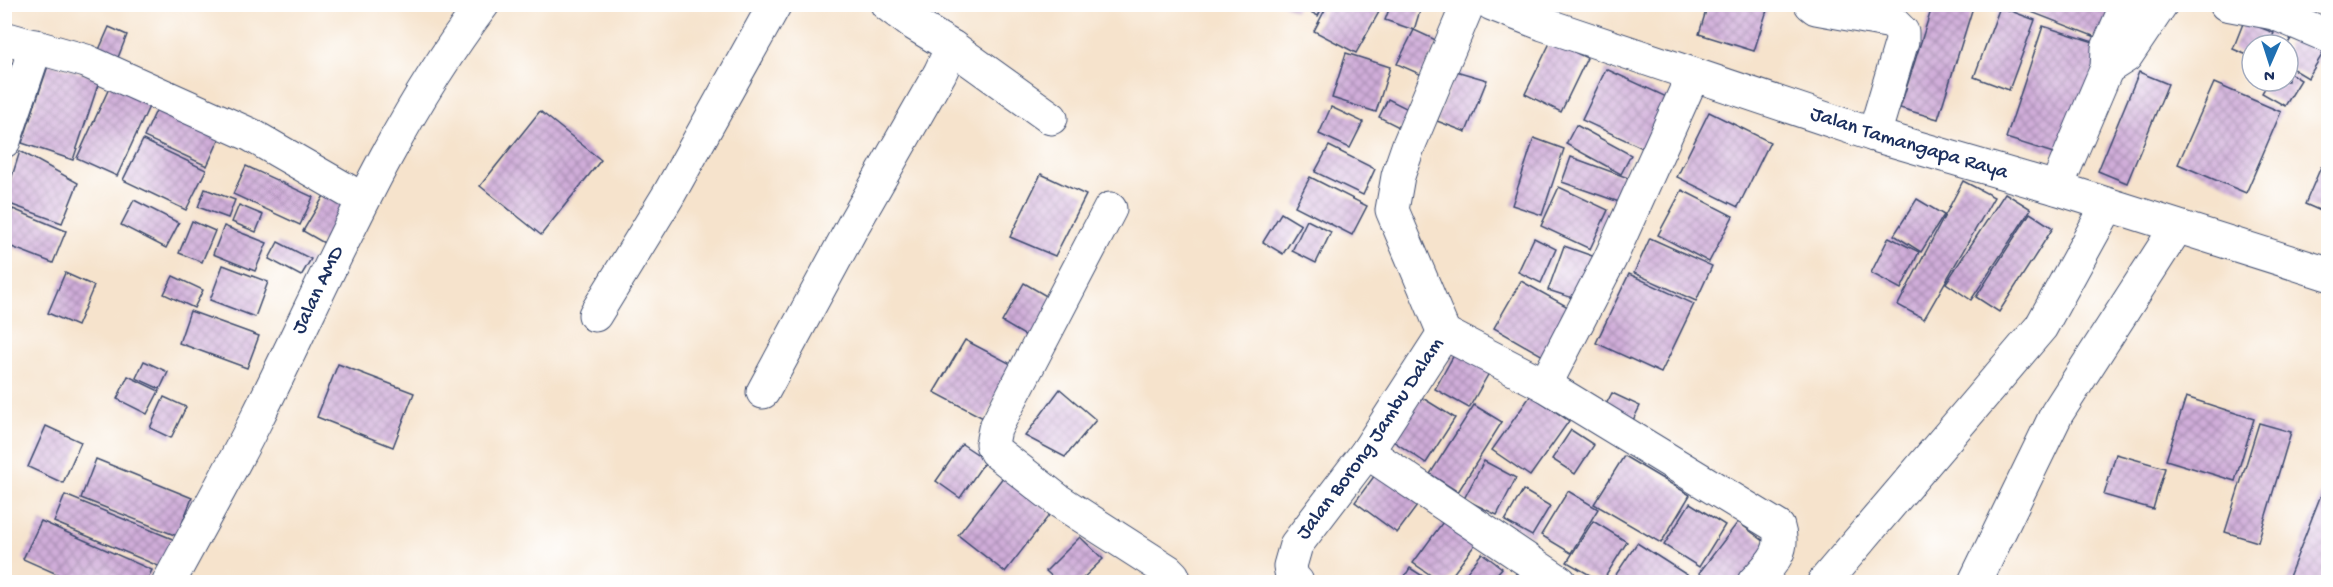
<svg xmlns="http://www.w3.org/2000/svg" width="2333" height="587" viewBox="0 0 2333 587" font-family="'Gochi Hand',sans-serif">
<defs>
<pattern id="building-cross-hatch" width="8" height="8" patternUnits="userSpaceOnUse" patternTransform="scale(1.5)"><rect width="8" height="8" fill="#d0add9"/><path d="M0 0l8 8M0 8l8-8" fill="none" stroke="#a88db3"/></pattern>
</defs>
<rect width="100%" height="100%" fill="#fff"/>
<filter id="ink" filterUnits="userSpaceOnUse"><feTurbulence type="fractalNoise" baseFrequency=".0167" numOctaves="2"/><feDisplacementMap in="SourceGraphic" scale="12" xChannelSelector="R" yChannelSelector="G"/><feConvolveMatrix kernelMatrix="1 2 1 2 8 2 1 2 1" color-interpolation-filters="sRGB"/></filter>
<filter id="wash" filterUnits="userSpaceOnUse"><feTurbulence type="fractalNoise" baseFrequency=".008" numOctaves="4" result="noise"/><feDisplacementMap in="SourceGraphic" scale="24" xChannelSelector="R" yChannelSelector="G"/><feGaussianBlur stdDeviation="1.35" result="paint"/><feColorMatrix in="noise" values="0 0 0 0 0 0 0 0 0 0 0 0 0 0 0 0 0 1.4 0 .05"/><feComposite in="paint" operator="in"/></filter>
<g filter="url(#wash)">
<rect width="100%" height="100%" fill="#f6e3cc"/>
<g id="blocks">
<g fill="url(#building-cross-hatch)">
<polygon points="1281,4 1324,4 1318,16 1298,5 1295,11"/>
<polygon points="1328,4 1366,4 1379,12 1356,53 1314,31"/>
<polygon points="1391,4 1422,4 1414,30 1385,20"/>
<polygon points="1708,4 1769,4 1754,51 1699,34"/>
<polygon points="1933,4 1974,4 1938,119 1900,108"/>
<polygon points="2011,4 2119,4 2106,41"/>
<polygon points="2000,7 2035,20 2009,90 1974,77"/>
<polygon points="2244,21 2274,33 2269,45 2252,45 2252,57 2233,49"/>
<polygon points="2043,26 2103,45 2066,157 2006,138"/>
<polygon points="2299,26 2328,45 2308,78 2288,66 2287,45"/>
<polygon points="109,27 127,35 117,60 98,52"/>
<polygon points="1414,30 1438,41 1422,75 1397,64"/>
<polygon points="1551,41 1587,58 1561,112 1525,94"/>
<polygon points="1346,53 1390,67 1376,112 1332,98"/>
<polygon points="4,62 24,67 4,104"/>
<polygon points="49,63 100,79 73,160 22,143"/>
<polygon points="1606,69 1671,99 1647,150 1582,120"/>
<polygon points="1456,71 1487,80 1466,132 1437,121"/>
<polygon points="2139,72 2168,84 2127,183 2098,171"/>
<polygon points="2288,72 2301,80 2285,106 2262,93 2269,81 2288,81"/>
<polygon points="2214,83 2281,112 2246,193 2178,164"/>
<polygon points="111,84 151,102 117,176 77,158"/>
<polygon points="1388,99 1412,111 1403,129 1379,117"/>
<polygon points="159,104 222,133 207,166 144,137"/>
<polygon points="1331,107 1363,122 1350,148 1319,134"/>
<polygon points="540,111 601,160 541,235 480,186"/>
<polygon points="1709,112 1770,142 1738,207 1677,177"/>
<polygon points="1576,125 1631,155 1621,174 1566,144"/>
<polygon points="1534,138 1564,149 1542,215 1512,205"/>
<polygon points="143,140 206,170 186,210 123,180"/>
<polygon points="1329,146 1375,169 1363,195 1315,172"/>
<polygon points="20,151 78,183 62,223 4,202"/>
<polygon points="1571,157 1631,179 1622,203 1562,182"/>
<polygon points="246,166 313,197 300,225 233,194"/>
<polygon points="2321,167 2328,170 2328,214 2305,204"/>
<polygon points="1041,174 1086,195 1055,256 1010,237"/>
<polygon points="1310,177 1367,206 1352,235 1295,206"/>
<polygon points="1963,181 1994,197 1924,319 1898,305"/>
<polygon points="1559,187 1608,210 1590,249 1541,226"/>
<polygon points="205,189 235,200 228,218 198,207"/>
<polygon points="1682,190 1733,216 1709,262 1658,235"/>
<polygon points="2005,193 2031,209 1971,300 1946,283"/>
<polygon points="325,194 346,206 324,243 303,231"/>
<polygon points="1917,199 1944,215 1921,252 1894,235"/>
<polygon points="134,200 179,223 166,248 121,225"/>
<polygon points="239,205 263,215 256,232 232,222"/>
<polygon points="13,209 66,231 53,263 4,244 4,230"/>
<polygon points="1281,213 1301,225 1283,254 1263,242"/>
<polygon points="2030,213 2053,228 1999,312 1976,297"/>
<polygon points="1307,220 1331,232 1316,263 1292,251"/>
<polygon points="192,221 215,231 202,262 179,253"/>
<polygon points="224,226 267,243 255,271 213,254"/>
<polygon points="1889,237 1919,252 1901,289 1871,273"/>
<polygon points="1534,238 1556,249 1541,283 1518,272"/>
<polygon points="1650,238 1712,266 1696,301 1634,273"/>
<polygon points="278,242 311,259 301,276 269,259"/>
<polygon points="1564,246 1598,258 1582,301 1548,290"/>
<polygon points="223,265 268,282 255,317 210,300"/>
<polygon points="65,273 94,286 77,326 48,313"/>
<polygon points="1629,274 1694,304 1661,373 1596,343"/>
<polygon points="173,276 203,290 194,308 164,294"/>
<polygon points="1521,281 1577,312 1550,360 1494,328"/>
<polygon points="1024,283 1055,301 1033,340 1002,322"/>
<polygon points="190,311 259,336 247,368 179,343"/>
<polygon points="965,340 1011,364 985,419 934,392"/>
<polygon points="1459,346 1493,366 1469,408 1435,389"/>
<polygon points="144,361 168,372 160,389 136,378"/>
<polygon points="338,364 414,393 393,447 317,417"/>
<polygon points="128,376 159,391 147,414 117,399"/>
<polygon points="1060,389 1096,420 1065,457 1025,436"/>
<polygon points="1612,393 1640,406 1629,428 1601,414"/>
<polygon points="1531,395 1569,421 1530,476 1492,450"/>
<polygon points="164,397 186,407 171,438 150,428"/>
<polygon points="1421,397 1455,418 1426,463 1393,441"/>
<polygon points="2186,397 2254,419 2235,481 2166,460"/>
<polygon points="1474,405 1502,422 1458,492 1430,474"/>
<polygon points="2259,423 2291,432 2258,542 2225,532"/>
<polygon points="46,426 81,442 63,483 28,467"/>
<polygon points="1571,430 1594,445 1575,474 1552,459"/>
<polygon points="962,444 986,460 960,498 936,481"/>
<polygon points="2116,454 2165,468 2153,509 2104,495"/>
<polygon points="1624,456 1690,495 1661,543 1594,504"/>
<polygon points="96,459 192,498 177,536 81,498"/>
<polygon points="1484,461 1516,478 1497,515 1464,499"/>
<polygon points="1378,471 1420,502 1397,533 1355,502"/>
<polygon points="1004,476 1051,513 1005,572 958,535"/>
<polygon points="2324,487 2328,489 2328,582 2287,582"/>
<polygon points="1523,490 1550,506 1532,536 1505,521"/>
<polygon points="1568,491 1598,509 1571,553 1541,535"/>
<polygon points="65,495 175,540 163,568 54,522"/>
<polygon points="1690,503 1725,525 1699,567 1664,545"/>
<polygon points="1448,515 1480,538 1447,582 1441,582 1413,563"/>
<polygon points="41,521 152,570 146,582 75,582 23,559"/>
<polygon points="1593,521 1627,542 1602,582 1567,562"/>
<polygon points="1738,522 1773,548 1747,582 1712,582 1699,573"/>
<polygon points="1080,537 1103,559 1079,582 1058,582 1046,571"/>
<polygon points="1637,543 1698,582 1611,582"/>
<polygon points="1482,553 1502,568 1490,582 1459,582"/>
<polygon points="1521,565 1543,582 1511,582"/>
<polygon points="1410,568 1432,582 1401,582"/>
</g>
</g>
</g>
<g filter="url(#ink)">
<use href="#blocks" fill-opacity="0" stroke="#3c4a6e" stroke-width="1.5"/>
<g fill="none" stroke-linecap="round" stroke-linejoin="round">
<defs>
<g id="minor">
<polyline points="1811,4 1816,8 1892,22 1902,32 1902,41 1874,135"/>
<polyline points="2226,4 2274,13 2328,36"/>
<polyline points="4,38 86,61 251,135 362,199"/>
<polyline points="952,47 1051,118"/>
<polyline points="2107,68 2126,56 2161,4"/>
<polyline points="4,141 36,46"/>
<polyline points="2056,188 2107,68 2108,48 2127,4"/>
<polyline points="1110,209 995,429 992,444 995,451 1059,501 1168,571 1173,576 1175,582"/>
<polyline points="595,315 668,196 775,4"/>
<polyline points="1444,333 1392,210 1398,176 1408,147 1468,4"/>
<polyline points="1545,385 1610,259 1693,75"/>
<polyline points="763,392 855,222 940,73 952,47 911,22 887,4"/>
<polyline points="1367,452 1560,582"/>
<path id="s1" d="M169 582C198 528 229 474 257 418 328 277 386 132 483 4"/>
<path id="s2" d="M1297 582 1292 577 1290 566 1296 545 1367 452 1444 333 1545 385 1778 527C1786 552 1770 565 1754 582"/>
<polyline points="1824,582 2041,327 2108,205"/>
<polyline points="1975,582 2057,413 2177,227"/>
</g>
<g id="major">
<path id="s3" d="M1492 4 1543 24 1874 135 2056 188 2328 274"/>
</g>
</defs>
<use href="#minor" stroke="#3c4a6e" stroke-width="35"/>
<use href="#major" stroke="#3c4a6e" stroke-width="35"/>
<use href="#minor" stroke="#fff" stroke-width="33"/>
<use href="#major" stroke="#fff" stroke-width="33"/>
</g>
</g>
<g text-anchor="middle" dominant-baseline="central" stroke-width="4.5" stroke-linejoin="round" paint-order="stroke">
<g font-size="21" fill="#1b2f5e" stroke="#fff">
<text stroke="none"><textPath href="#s3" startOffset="440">Jalan Tamangapa Raya</textPath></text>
<text stroke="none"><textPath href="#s1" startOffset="328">Jalan AMD</textPath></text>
<text stroke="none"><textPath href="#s2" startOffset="170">Jalan Borong Jambu Dalam</textPath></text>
</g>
</g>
<rect width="2333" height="587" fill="none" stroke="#fff" stroke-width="24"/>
<g transform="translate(2270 63) rotate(183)"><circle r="28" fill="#ffffff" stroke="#a4acbf" stroke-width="1.5"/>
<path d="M0-4.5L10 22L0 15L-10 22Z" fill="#1f6fb2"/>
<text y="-9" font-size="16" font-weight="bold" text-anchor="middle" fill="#1b2f5e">N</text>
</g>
</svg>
